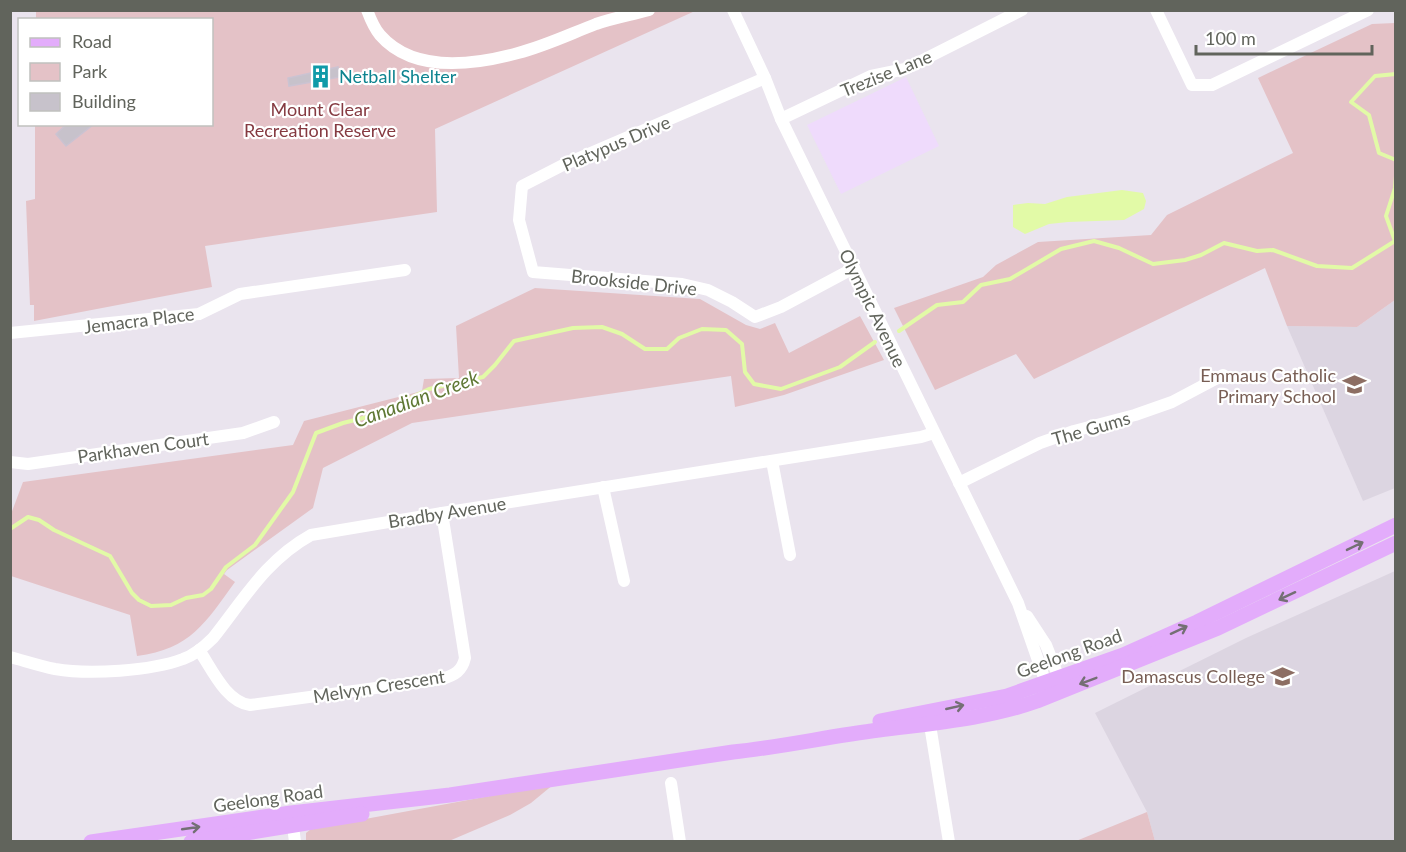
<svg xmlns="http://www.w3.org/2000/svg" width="1406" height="852" viewBox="0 0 1406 852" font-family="Lato,sans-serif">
<rect width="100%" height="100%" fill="#eae4ee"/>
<polygon fill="#efdbfc" points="906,77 939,146 841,194 807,125"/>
<g fill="#dcd5e1">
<polygon points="1395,300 1395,488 1363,501 1287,326 1357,327"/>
<polygon points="1395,571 1395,841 1155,841 1147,812 1095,713 1246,638"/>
</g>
<g fill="#e4c2c7">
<polygon points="36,11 695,11 435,129 437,212 205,246 212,287 34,321 34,305 30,305 26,201 35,199 35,125 212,124 212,20 36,19"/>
<polygon points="1395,23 1395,300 1357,327 1287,326 1265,268 1034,379 1016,354 935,390 894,308 983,277 996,265 1038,242 1151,235 1167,215 1293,153 1258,78 1372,24"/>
<path d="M535 288 700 299 746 325 760 329 775 323 789 353 860 316 884 360 784 395 735 407 731 376 412 423 323 468 313 508 227 570 224 574 235 582C205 623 191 649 137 656L130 615 11 576V514L23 482 293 445 304 421 422 391 424 379 459 378 456 326Z"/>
<polygon points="554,784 531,803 510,815 449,841 306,841 306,833 311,829"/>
<polygon points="1147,812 1155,841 1076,841"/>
</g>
<polygon fill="#e2faa7" points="1122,190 1143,193 1146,201 1144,209 1124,220 1068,222 1049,224 1025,234 1013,227 1013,205 1028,203 1045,204 1067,197"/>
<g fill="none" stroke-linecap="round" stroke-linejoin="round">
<g stroke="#e2faa7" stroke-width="4">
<polyline points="1396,74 1375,76 1351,102 1369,115 1379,153 1396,160"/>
<polyline points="899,331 937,305 963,302 981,285 1010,279 1061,249 1094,241 1119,248 1153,264 1185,260 1201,255 1224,243 1257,251 1273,250 1317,266 1352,268 1395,241 1386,216 1395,188 1396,176"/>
<polyline points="10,529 28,517 39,520 54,530 110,556 132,593 139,600 151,606 171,605 186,598 203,595 211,589 226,567 255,545 293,492 316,433 343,423 375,415 429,389 483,377 495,365 514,341 573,328 602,327 622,334 645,349 667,349 679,338 702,329 726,330 742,344 745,372 754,384 781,389 840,367 875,342"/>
</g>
</g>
<g fill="#c7c2cb" stroke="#cbc3d2" stroke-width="1.5">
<polygon points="338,67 340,77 289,86 288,78"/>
<polygon points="67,124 94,124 66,146 56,134"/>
</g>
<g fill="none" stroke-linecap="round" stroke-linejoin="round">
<g stroke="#fff" stroke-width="12">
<path d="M367 10C370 18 374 28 380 35 413 73 474 65 518 53 545 46 570 34 596 24 613 18 631 15 649 10"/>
<polyline points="733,10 765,78 781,119 1018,603 1048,689"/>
<polyline points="1156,10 1192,85 1212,85 1368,10"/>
<polyline points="765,78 563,165 522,186 519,220 533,272 682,284 708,290 732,302 755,317 781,307 854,268"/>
<polyline points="781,119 871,76 905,69 1022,10"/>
<polyline points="10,333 199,314 240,294 405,270"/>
<polyline points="772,461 790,555"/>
<polyline points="10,462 28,464 243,433 274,422"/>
<polyline points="959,483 1040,443 1074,431 1135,415 1172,402 1223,375"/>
<polyline points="603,487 624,581"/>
<polyline points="1027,616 1046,645 1062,686"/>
<path d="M199 650C212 669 226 702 250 705L442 679C455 675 462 671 465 658L442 513"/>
<path d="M10 657C25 661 40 666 55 669 89 675 151 671 183 659 195 655 204 647 213 638 244 599 266 560 311 535L442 513 921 437 934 433"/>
<polyline points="930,725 949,842"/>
<polyline points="671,783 680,842"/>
<polyline points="293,826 295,842"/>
</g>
<g stroke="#e3acfb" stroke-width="15">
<polyline points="880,721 1007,696 1123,655 1197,622 1396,525"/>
<path d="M91 842 291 813 450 795 733 752C782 747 830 736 879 730 932 723 986 719 1037 701L1218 628 1396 543"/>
<polyline points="191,842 362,814"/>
</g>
</g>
<defs><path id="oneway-shaft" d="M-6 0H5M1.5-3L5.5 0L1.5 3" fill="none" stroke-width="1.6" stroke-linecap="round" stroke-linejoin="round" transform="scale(1.5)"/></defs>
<g stroke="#746f74">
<use href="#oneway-shaft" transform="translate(1355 546) rotate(-26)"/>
<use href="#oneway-shaft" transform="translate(1287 596) rotate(155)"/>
<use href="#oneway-shaft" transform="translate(1179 630) rotate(-25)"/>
<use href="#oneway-shaft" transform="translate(1088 681) rotate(159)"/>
<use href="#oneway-shaft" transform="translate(955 707) rotate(-13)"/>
<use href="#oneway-shaft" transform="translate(191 828) rotate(-8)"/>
</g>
<defs>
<symbol id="building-bare" viewBox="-9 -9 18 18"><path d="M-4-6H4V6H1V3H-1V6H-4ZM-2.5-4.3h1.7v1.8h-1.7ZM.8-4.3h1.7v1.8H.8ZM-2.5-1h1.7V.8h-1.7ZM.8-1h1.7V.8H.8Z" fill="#0f9aa8" stroke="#fff" stroke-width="2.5" paint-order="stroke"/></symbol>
<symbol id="school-bare" viewBox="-9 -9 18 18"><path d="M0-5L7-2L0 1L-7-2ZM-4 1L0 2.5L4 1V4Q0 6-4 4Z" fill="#8d6e63" stroke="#fff" stroke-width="2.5" paint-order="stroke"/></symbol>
</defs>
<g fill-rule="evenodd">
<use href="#building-bare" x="304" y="60" width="33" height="33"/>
<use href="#school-bare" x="1338" y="368" width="33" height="33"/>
<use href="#school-bare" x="1266" y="660" width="33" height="33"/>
</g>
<g text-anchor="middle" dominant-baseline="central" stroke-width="4.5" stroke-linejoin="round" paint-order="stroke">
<g font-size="18" fill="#61645c" stroke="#fff">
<text transform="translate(886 73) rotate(-22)">Trezise Lane</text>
<text transform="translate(616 143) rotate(-23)">Platypus Drive</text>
<text transform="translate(634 282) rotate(6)">Brookside Drive</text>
<text transform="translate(873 308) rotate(64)">Olympic Avenue</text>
<text transform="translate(139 320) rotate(-7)">Jemacra Place</text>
<text transform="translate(1091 428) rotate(-16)">The Gums</text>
<text transform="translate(143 447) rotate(-8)">Parkhaven Court</text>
<text transform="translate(447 512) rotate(-9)">Bradby Avenue</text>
<text transform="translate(1069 653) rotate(-20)">Geelong Road</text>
<text transform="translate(379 686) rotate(-9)">Melvyn Crescent</text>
<text transform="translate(268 798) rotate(-8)">Geelong Road</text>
</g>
<g font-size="18" fill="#0d838f" stroke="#fff" text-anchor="start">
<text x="339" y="76">Netball Shelter</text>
</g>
<g font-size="18" fill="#853a41" stroke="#fff">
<text x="320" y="109">Mount Clear<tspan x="320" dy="21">Recreation Reserve</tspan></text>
</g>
<g font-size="18" fill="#785e54" stroke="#fff" text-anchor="end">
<text x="1336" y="375">Emmaus Catholic<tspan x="1336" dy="21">Primary School</tspan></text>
<text x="1265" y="676">Damascus College</text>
</g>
<g font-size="20" font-style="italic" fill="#5f7834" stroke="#fff">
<text transform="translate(416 398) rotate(-20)">Canadian Creek</text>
</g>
</g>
<rect width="1406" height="852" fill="none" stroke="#61645c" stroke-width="24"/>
<rect x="18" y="18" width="195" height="108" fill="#ffffff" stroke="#c0c1be" stroke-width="1.5"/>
<rect x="30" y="38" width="30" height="9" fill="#e3acfb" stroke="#c0c1be" stroke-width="1.5"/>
<text x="72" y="48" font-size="18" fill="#61645c">Road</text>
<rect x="30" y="63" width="30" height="18" fill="#e4c2c7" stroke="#c0c1be" stroke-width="1.5"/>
<text x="72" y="78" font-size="18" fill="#61645c">Park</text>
<rect x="30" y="93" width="30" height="18" fill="#c7c2cb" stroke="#c0c1be" stroke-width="1.5"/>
<text x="72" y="108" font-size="18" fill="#61645c">Building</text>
<path d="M1196 45v9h176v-9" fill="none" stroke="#61645c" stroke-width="3"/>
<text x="1205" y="45" font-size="18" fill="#61645c" stroke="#ffffff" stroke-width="4.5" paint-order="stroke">100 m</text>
</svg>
